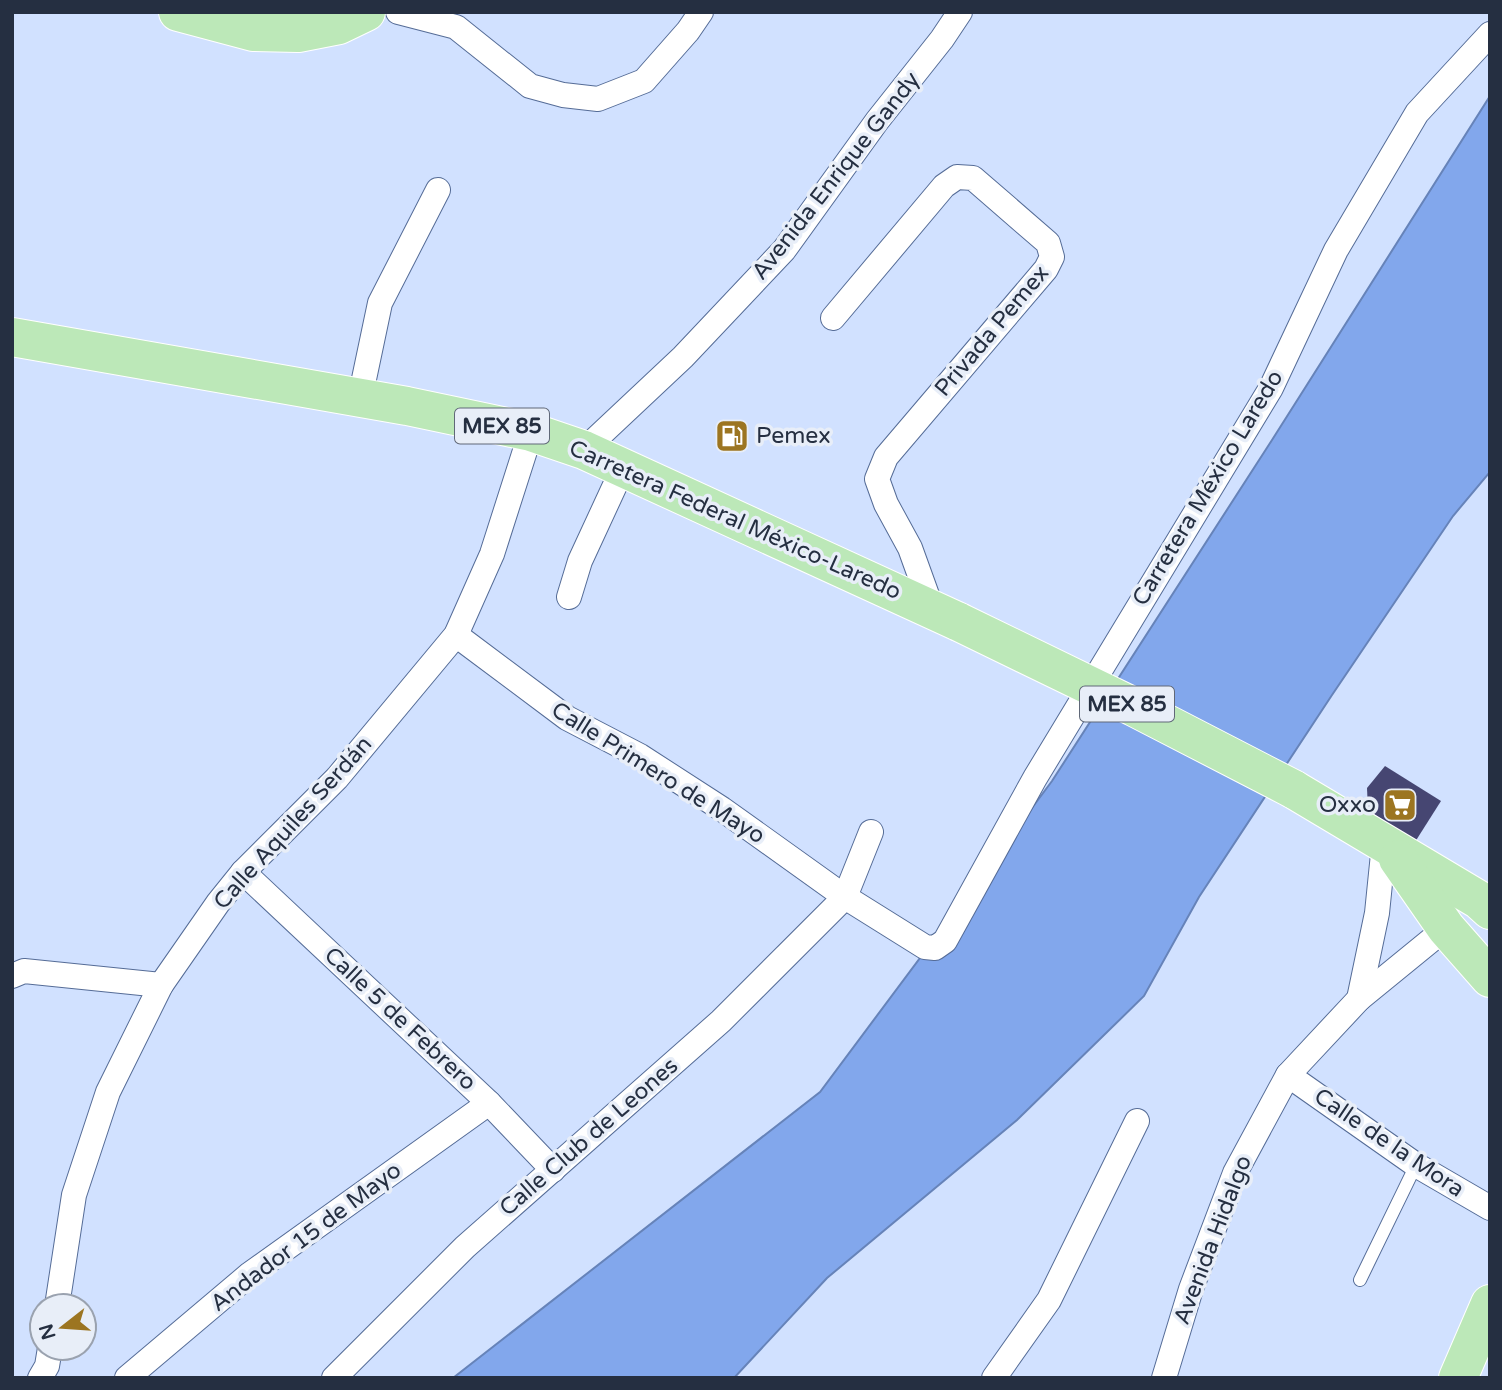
<svg xmlns="http://www.w3.org/2000/svg" width="1502" height="1390" viewBox="0 0 1502 1390" font-family="'Varela Round',sans-serif">
<rect width="100%" height="100%" fill="#d1e1ff"/>
<polygon fill="#82a7ec" stroke="#6683b9" stroke-width="2" points="1490,96 1490,472 1453,516 1332,695 1199,897 1144,996 1017,1120 827,1278 734,1378 453,1378 820,1092 1052,781 1272,440"/>
<polygon fill="#464672" points="1385,766 1441,801 1415,842 1368,810 1367,788"/>
<g fill="none" stroke-linecap="round" stroke-linejoin="round">
<defs>
<polyline id="lane" points="1360,1280 1416,1165"/>
<g id="street">
<polyline points="398,12 456,27 530,86 563,95 598,99 644,81 688,31 701,12"/>
<polyline points="833,318 944,186 957,177 973,178 1048,243 1052,257 1046,269 886,457 877,479 886,504 910,548 932,609"/>
<polyline points="360,398 380,303 438,190"/>
<polyline points="584,450 683,357 784,250 877,121 942,39 960,12"/>
<polyline points="569,597 580,561 623,468"/>
<polyline points="456,635 567,718 640,756 722,809 845,897 925,947 935,948 945,941 1035,778 1271,388 1336,250 1417,113 1490,34"/>
<polyline points="243,872 489,1103 553,1170"/>
<polyline points="12,976 24,971 161,985"/>
<polyline points="1359,999 1377,913 1384,844"/>
<polyline points="1288,1075 1416,1165 1490,1208"/>
<polyline points="57,1306 74,1195 108,1092 161,985 218,903 243,872 337,778 456,635 492,554 531,432"/>
<polyline points="40,1378 47,1366 50,1348"/>
<polyline points="127,1378 250,1274 489,1103"/>
<polyline points="334,1378 465,1247 721,1021 845,897 871,832"/>
<polyline points="994,1378 1049,1300 1137,1121"/>
<polyline points="1164,1378 1191,1289 1235,1173 1288,1075 1359,999 1446,928"/>
</g>
<g id="primary">
<polyline points="178,12 253,32 298,33 339,25 366,12"/>
<polyline points="12,337 407,406 531,432 584,450 959,622"/>
<polyline points="1293,789 1479,900 1490,910"/>
<polyline points="1398,859 1446,928 1490,978"/>
<polyline points="1458,1378 1490,1304"/>
</g>
</defs>
<use href="#lane" stroke="#556c97" stroke-width="14"/>
<use href="#street" stroke="#556c97" stroke-width="26"/>
<use href="#primary" stroke="#fff" stroke-width="40"/>
<use href="#lane" stroke="#fff" stroke-width="12"/>
<use href="#street" stroke="#fff" stroke-width="24"/>
<use href="#primary" stroke="#bce8b8" stroke-width="38"/>
<defs>
<polyline id="primary-bridge" points="959,622 1134,707 1293,789"/>
</defs>
<use href="#primary-bridge" stroke="#fff" stroke-width="40" stroke-linecap="butt"/>
<use href="#primary-bridge" stroke="#bce8b8" stroke-width="38"/>
</g>
<defs>
<symbol id="fuel-square" viewBox="-11 -11 22 22"><rect x="-9" y="-9" width="18" height="18" rx="4" fill="#9c7521" stroke="#e8eef8"/><path d="M-5.5-6h7V0h2V4h1.3V-2.5L3-4.5l.8-.8L6-3V5H2.5V1h-1V6h-7ZM-4.2-4.7v3.2H.2V-4.7Z" fill="#fff"/></symbol>
<symbol id="supermarket-square" viewBox="-11 -11 22 22"><rect x="-9" y="-9" width="18" height="18" rx="4" fill="#9c7521" stroke="#e8eef8"/><path d="M-6-5.5h2.5l.6 2H6L4.5 2H-2.5L-4.4-4H-6ZM-1.5 3.2a1.3 1.3 0 1 0 .1 0ZM3 3.2a1.3 1.3 0 1 0 .1 0Z" fill="#fff"/></symbol>
</defs>
<g fill-rule="evenodd">
<use href="#fuel-square" x="713" y="417" width="38" height="38"/>
<use href="#supermarket-square" x="1381" y="786" width="38" height="38"/>
</g>
<g text-anchor="middle" dominant-baseline="central" stroke-width="7" stroke-linejoin="round" paint-order="stroke">
<g fill="#e8eef8" stroke="#606878" stroke-width="2">
<rect x="455" y="408.5" width="94" height="35" rx="5"/>
<rect x="1080" y="686.5" width="94" height="35" rx="5"/>
</g>
<g font-size="21" font-weight="bold" fill="#252f41">
<text x="502" y="426">MEX 85</text>
<text x="1127" y="704">MEX 85</text>
</g>
<g font-size="23" fill="#252f41" stroke="#e8eef8">
<text transform="translate(836 176) rotate(-52)">Avenida Enrique Gandy</text>
<text transform="translate(992 331) rotate(-50)">Privada Pemex</text>
<text transform="translate(1208 488) rotate(-59)">Carretera México Laredo</text>
<text transform="translate(735 520) rotate(24)">Carretera Federal México-Laredo</text>
<text transform="translate(658 773) rotate(32)">Calle Primero de Mayo</text>
<text transform="translate(293 823) rotate(-48)">Calle Aquiles Serdán</text>
<text transform="translate(400 1019) rotate(43)">Calle 5 de Febrero</text>
<text transform="translate(589 1137) rotate(-41)">Calle Club de Leones</text>
<text transform="translate(1389 1143) rotate(34)">Calle de la Mora</text>
<text transform="translate(306 1237) rotate(-37)">Andador 15 de Mayo</text>
<text transform="translate(1213 1240) rotate(-69)">Avenida Hidalgo</text>
</g>
<g font-size="23" fill="#252f41" stroke="#e8eef8" text-anchor="start">
<text x="756" y="436">Pemex</text>
<text x="1376" y="805" text-anchor="end">Oxxo</text>
</g>
</g>
<rect width="1502" height="1390" fill="none" stroke="#252f41" stroke-width="28"/>
<g transform="translate(63 1327) rotate(253)"><circle r="33" fill="#e8eef8" stroke="#9aa2af" stroke-width="2"/>
<path d="M0-5L12 26L0 18L-12 26Z" fill="#9c7521"/>
<text y="-10" font-size="19" font-weight="bold" text-anchor="middle" fill="#252f41">N</text>
</g>
</svg>
